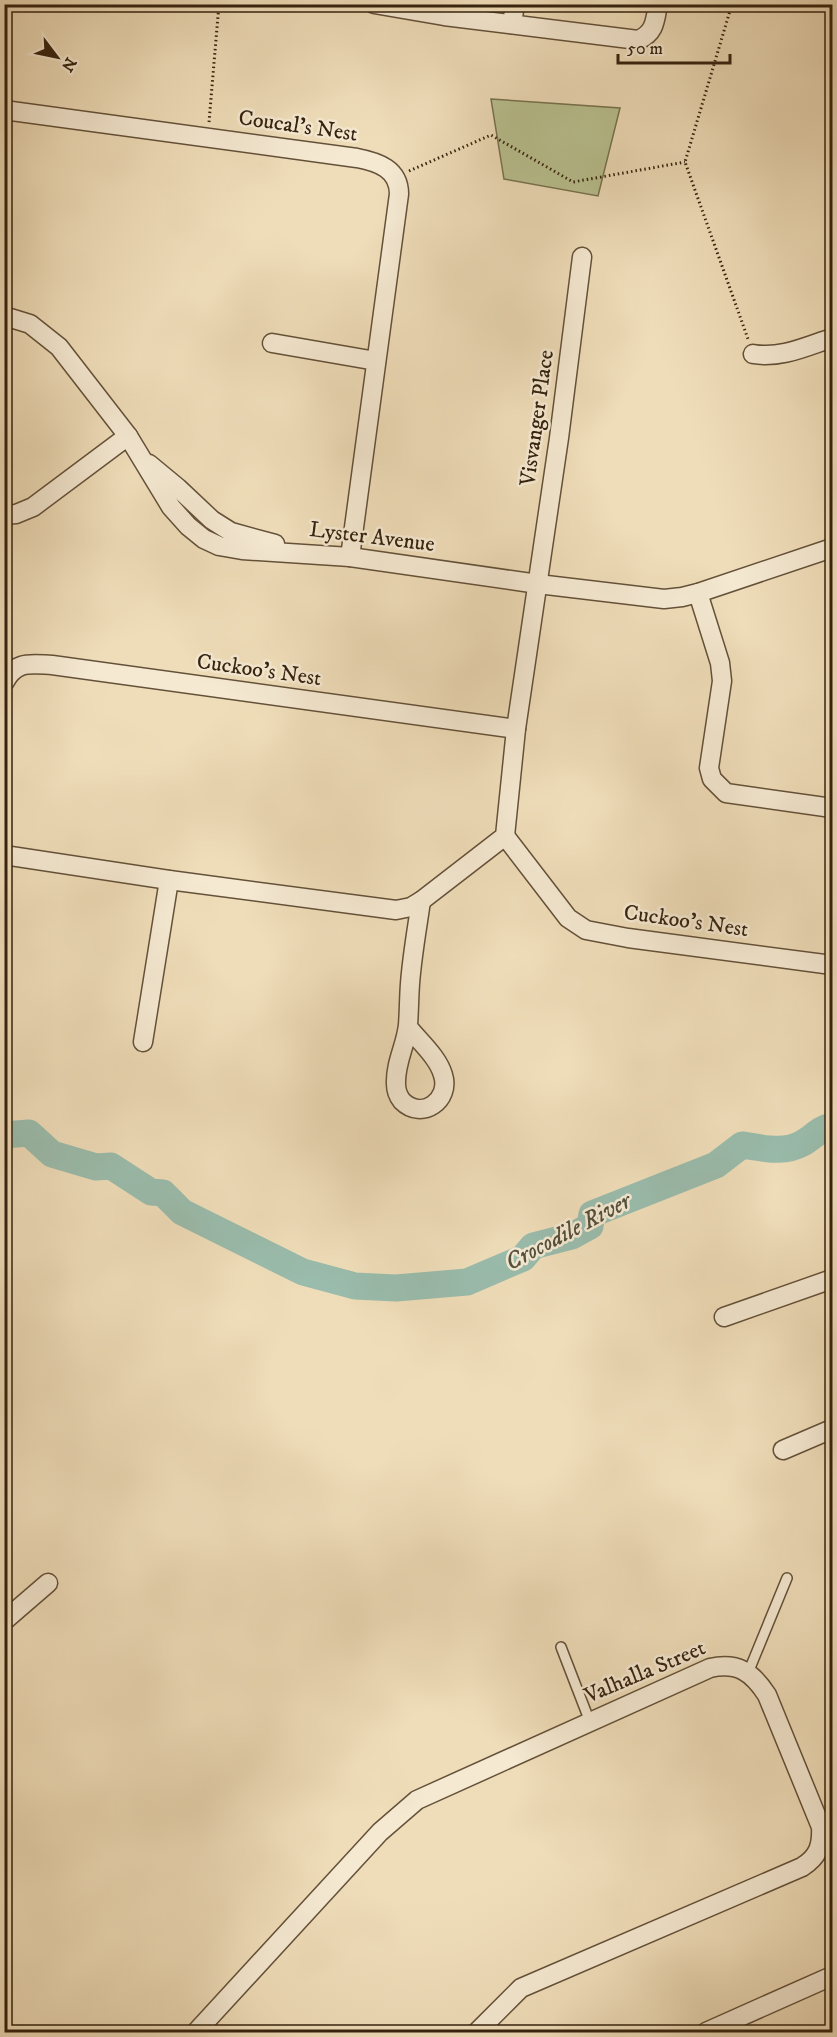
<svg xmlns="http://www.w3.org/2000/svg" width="837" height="2037" viewBox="0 0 837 2037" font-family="'IM FELL DW Pica',serif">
<rect width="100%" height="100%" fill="#efddb9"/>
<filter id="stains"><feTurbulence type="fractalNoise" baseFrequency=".00333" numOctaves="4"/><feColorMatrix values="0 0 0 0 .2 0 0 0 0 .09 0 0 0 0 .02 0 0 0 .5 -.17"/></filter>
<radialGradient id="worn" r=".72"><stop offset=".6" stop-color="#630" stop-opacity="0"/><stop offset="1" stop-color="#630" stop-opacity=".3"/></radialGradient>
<polygon fill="#b9c190" stroke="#77724f" stroke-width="1.5" points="491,99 620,108 598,196 504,179"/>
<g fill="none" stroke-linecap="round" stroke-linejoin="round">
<path stroke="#9abcac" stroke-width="27" d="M4 1135 29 1133 52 1154 96 1167 111 1166 151 1192 163 1193 182 1212 303 1272 355 1286 396 1288 467 1282 523 1258 533 1246 572 1236 590 1226 592 1214 716 1165 742 1145C764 1148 783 1154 803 1143 813 1137 821 1128 832 1126"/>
<defs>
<g id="service">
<polyline points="561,1647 590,1722"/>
<polyline points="748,1673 787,1578"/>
</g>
<g id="minor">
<path d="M374 4 444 16 638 40C655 33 655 21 658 4"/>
<polyline points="512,24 515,4"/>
<path d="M4 110 357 158C378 162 399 169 399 194L350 557"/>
<polyline points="4,316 30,324 59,347 128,436 171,507 188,526 204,539 219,546 242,550 350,557 538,584 664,599 682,597 698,593 832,548"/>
<polyline points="272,343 376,361"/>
<path d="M753 354C781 359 807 346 832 338"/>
<polyline points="149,464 178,488 212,520 231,532 275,544"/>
<polyline points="4,515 16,514 33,507 128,436"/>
<polyline points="698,593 720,663 722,681 709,768 712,779 726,793 832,808"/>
<path d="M4 683C16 660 30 664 52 665L516 729"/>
<polyline points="505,836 568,918 586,930 628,938 832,965"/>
<polyline points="4,855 169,880 396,910 411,907 421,901 505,836 516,729 559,438 582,257"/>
<path d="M408 1027C419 1041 438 1057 443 1075 451 1100 422 1121 402 1101 398 1096 396 1090 396 1084 395 1063 406 1045 408 1025 409 1012 409 997 410 984 412 956 417 929 421 901"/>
<polyline points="143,1042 169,880"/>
<polyline points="724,1317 832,1279"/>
<polyline points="783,1450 832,1429"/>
<polyline points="4,1621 48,1583"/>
<path d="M196 2032 380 1832 417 1800 710 1668C738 1662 752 1672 767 1695L821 1827C822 1846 818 1857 802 1867L521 1988 477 2032"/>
<polyline points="706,2032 832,1976"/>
</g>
</defs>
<use href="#service" stroke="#645139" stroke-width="12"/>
<use href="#minor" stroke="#645139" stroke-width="21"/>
<g stroke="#35220e" stroke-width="3" stroke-dasharray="1.5 3" stroke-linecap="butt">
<polyline points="732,4 685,162 748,339"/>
<polyline points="209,122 219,4"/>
<polyline points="409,171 491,135 573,182 685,162"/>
</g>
<use href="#service" stroke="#f5e9d2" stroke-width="9"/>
<use href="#minor" stroke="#f5e9d2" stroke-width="18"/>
</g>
<g text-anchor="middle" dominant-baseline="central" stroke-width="5" stroke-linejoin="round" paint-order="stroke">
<g font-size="22" fill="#35220e" stroke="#f5e9d2">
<text transform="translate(298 126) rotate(8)">Coucal's Nest</text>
<text transform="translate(537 418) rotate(-82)">Visvanger Place</text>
<text transform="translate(372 537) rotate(7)">Lyster Avenue</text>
<text transform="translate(259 670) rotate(8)">Cuckoo's Nest</text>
<text transform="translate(686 921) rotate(8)">Cuckoo's Nest</text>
<text transform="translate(645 1672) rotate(-23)">Valhalla Street</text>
</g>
<g font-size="24" font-style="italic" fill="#53503d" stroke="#f5e9d2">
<text transform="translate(568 1232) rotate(-28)">Crocodile River</text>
</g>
</g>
<rect width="837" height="2037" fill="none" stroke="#efddb9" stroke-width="24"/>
<rect x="6" y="6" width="825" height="2025" fill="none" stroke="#35220e" stroke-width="3"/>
<rect x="12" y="12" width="813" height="2013" fill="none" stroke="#35220e" stroke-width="1.5"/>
<g transform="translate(57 57) rotate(122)" stroke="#f5e9d2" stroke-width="4.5" paint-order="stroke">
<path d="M0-4.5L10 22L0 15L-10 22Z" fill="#35220e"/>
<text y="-9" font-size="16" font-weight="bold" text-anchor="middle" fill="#35220e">N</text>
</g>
<path d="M618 54v9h112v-9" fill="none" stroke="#35220e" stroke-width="3"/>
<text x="627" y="54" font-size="18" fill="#35220e" stroke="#f5e9d2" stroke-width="4.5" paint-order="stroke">50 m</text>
<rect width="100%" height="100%" filter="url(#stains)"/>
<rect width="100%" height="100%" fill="url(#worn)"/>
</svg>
